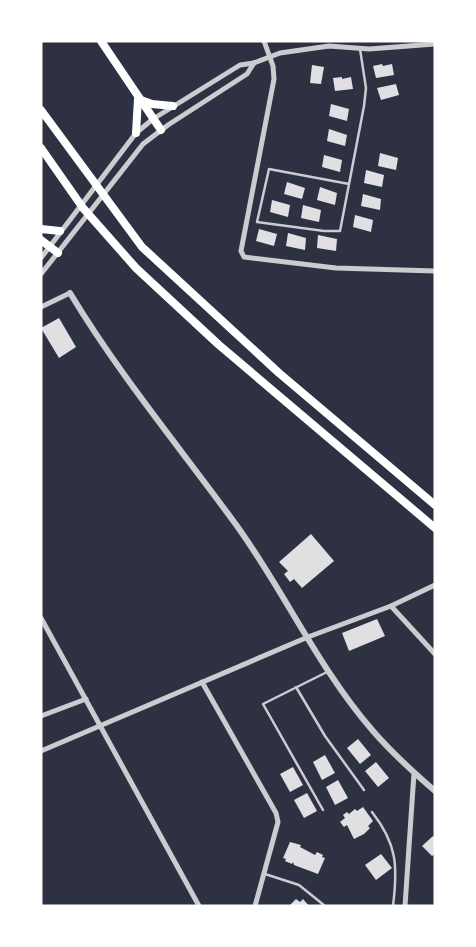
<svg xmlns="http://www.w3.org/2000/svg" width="476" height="947" viewBox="0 0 476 947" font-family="Cabin,sans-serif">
<rect width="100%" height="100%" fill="#2d3142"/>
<g fill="#e0e0e3">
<polygon points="382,64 383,66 392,64 394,75 376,78 373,66"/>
<polygon points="312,65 324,67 321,84 310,83"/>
<polygon points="342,77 342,79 351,77 353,89 335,91 333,78"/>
<polygon points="396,84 399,95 381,100 377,88"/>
<polygon points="331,104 349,109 347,121 329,116"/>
<polygon points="329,129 347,135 345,146 327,141"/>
<polygon points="380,153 398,158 396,170 378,166"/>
<polygon points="324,155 342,160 340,172 322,167"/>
<polygon points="366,170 384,175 382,187 364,183"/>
<polygon points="287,182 305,188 302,199 284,194"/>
<polygon points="320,187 337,193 335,205 317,200"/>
<polygon points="363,194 381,199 380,210 361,206"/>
<polygon points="272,200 290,205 288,217 270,212"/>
<polygon points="303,205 321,210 319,222 301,218"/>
<polygon points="355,215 373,220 371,232 353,227"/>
<polygon points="259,229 277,234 274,246 256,241"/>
<polygon points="288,233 306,238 305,250 286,246"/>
<polygon points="318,235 337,239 336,251 317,248"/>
<polygon points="59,318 76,347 59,358 41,328"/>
<polygon points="311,534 334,561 302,588 294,579 290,582 284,574 288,571 279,562"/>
<polygon points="377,619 385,636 349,651 342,633"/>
<polygon points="358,739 371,755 360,764 347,748"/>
<polygon points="325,755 335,773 322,780 313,762"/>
<polygon points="376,762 389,778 378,787 365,771"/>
<polygon points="293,767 303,785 290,792 280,774"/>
<polygon points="338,780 348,798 335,805 326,787"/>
<polygon points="307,793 317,811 304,818 294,800"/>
<polygon points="363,807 373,821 368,826 370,828 364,834 354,839 347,825 344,827 340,822 345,818 343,815 347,812 349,814 355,809 357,811"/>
<polygon points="433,836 435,838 435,854 432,856 422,846"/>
<polygon points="290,842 301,845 300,847 315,855 317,852 323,855 322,857 325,858 318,874 294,865 293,862 292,864 285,861 286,859 283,858"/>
<polygon points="381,854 392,868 376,880 365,865"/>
<polygon points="296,899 300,902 303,899 309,906 289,906"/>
</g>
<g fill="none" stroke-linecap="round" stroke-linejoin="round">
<g stroke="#caccd0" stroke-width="2.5">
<polyline points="349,184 269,169 257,222 324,231 340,231 364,106 366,88 360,49"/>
<polyline points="296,687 325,736 364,790"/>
<polyline points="323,810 263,704 327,672"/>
<path d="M372 812C397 844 398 866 393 906"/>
<polyline points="265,874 299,885 325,906"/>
</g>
<g stroke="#caccd0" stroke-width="5">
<polyline points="264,41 273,66 274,79 241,251 244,257 336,268 435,271"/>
<polyline points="41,258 136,133 153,119 240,65 254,63 280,53 329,46 369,49 435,44"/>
<polyline points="41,274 143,144 168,125 247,74 254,63"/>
<polyline points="41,307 70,293"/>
<polyline points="391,606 435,585"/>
<polyline points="41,618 199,906"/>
<polyline points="202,682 276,813 278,822 255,906"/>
<polyline points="41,716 86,699"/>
<polyline points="41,751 308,637 391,606 435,654"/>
<polyline points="405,906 414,773"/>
</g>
<path stroke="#caccd0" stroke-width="6" d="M70 293C120 376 181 449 237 526 285 593 319 669 373 731 392 753 413 772 435 791"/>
<g stroke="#fff" stroke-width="8">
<polyline points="101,41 161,130"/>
<polyline points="41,110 142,247 279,373 435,505"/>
<polyline points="136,133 138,99 152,104 173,106"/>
<polyline points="41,148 83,208 136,268 219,345 435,528"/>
<polyline points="41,229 60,231"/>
<polyline points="41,240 58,253"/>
</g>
</g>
<rect width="476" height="947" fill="none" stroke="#ffffff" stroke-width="85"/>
</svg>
